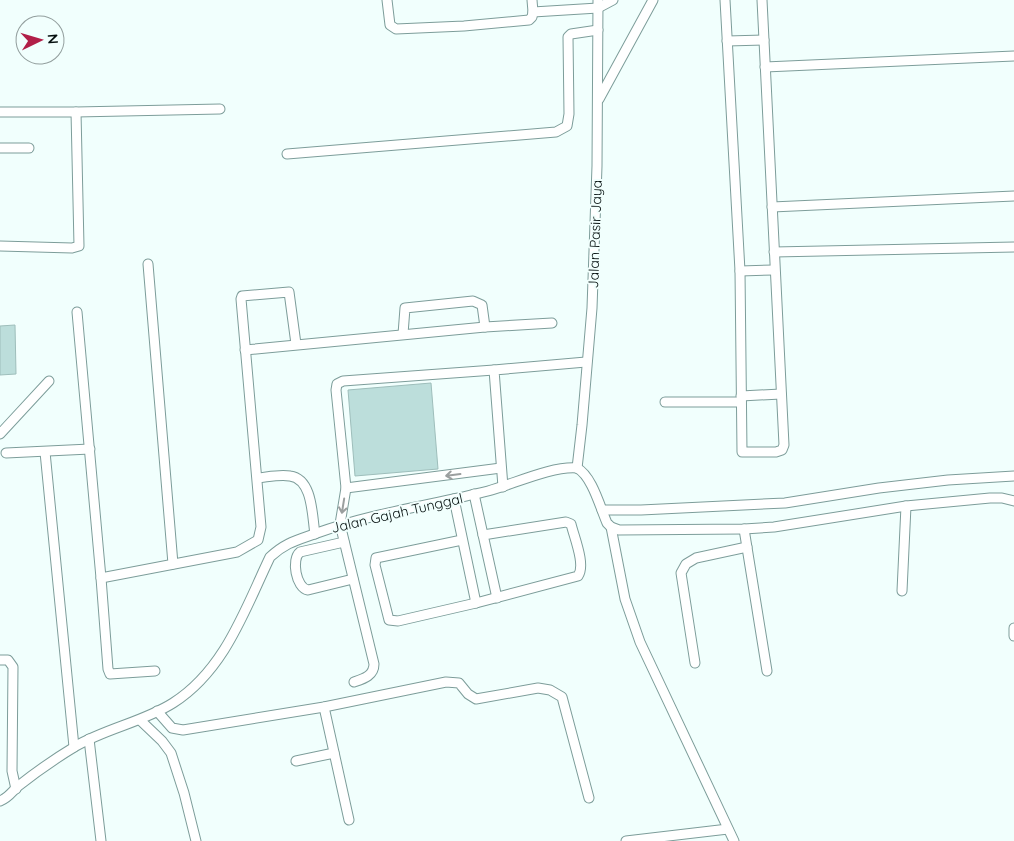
<svg xmlns="http://www.w3.org/2000/svg" width="1014" height="841" viewBox="0 0 1014 841" font-family="Quicksand,sans-serif">
<rect width="100%" height="100%" fill="#f1fffd"/>
<g fill="#bcdedb" stroke="#9ebebb">
<polygon points="15,325 16,374 0,375 0,326"/>
<polygon points="431,383 438,469 355,476 348,390"/>
</g>
<g fill="none" stroke-linecap="round" stroke-linejoin="round">
<defs>
<g id="minor">
<polyline points="387,0 390,25 396,29 464,26 529,20 532,17 533,12"/>
<polyline points="532,0 533,12 598,8 613,0"/>
<polyline points="725,0 740,271 742,452 776,452 782,450 784,445 762,0"/>
<polyline points="727,41 764,40"/>
<polyline points="765,67 1014,56"/>
<polyline points="599,99 653,0"/>
<polyline points="0,112 76,112 220,109"/>
<polyline points="0,148 29,148"/>
<polyline points="287,154 556,132 567,126 569,114 568,37 571,34 598,30"/>
<polyline points="772,207 1014,196"/>
<polyline points="0,246 72,248 79,246 76,112"/>
<polyline points="774,252 1014,247"/>
<polyline points="148,264 173,564"/>
<polyline points="740,271 774,270"/>
<polyline points="77,312 101,578 108,669 110,674 155,671"/>
<polyline points="403,334 405,308 473,301 482,305 485,327"/>
<polyline points="245,350 485,327 552,323"/>
<polyline points="741,396 781,394"/>
<polyline points="665,402 741,402"/>
<polyline points="0,434 49,381"/>
<polyline points="45,452 74,747"/>
<polyline points="6,453 90,449"/>
<path d="M577 468C592 476 600 507 607 523L611 527 619 530 744 529 774 527 906 506 990 498H1002L1014 501"/>
<polyline points="577,468 582,425 592,308 597,166 598,0"/>
<path d="M258 478C268 477 280 474 290 476 313 479 312 516 315 534"/>
<polyline points="503,487 494,370 586,362"/>
<polyline points="346,488 501,468"/>
<polyline points="474,494 497,598"/>
<polyline points="454,499 476,603"/>
<polyline points="602,510 641,510 785,503 879,488 948,480 1014,476"/>
<polyline points="611,527 625,599 640,642 734,841"/>
<polyline points="744,529 767,671"/>
<path d="M462 540 376 558 375 565 389 620 398 621 476 603 578 576C586 565 574 537 571 524L566 522 483 535"/>
<path d="M344 542 300 552C291 559 296 588 308 590L353 579"/>
<polyline points="101,578 237,552 258,540 261,527 241,299 242,296 289,292 296,344"/>
<polyline points="902,591 906,506"/>
<polyline points="1014,636 1014,628"/>
<polyline points="0,660 8,660 13,667 12,771 16,789"/>
<polyline points="695,663 681,573 686,564 696,558 747,547"/>
<path d="M354 682C363 679 374 676 374 664L340 524 346 488 336 390 337 384 343 381 494 370"/>
<polyline points="324,707 349,820"/>
<polyline points="157,711 172,728 183,730 324,707 446,682 459,683 468,694 476,699 538,688 550,690 562,697 589,798"/>
<polyline points="140,720 162,741 171,753 184,793 196,841"/>
<polyline points="89,739 101,841"/>
<polyline points="296,761 334,753"/>
<path d="M0 801C8 798 11 793 17 787 36 772 56 758 76 746 107 728 143 722 173 703 225 670 245 609 270 557 286 542 298 540 317 533 372 513 432 505 488 491 514 484 551 466 577 468"/>
<polyline points="626,841 728,829"/>
</g>
</defs>
<use href="#minor" stroke="#7d9d9a" stroke-width="11"/>
<use href="#minor" stroke="#fff" stroke-width="9"/>
</g>
<defs><path id="oneway-shaft" d="M-6 0H5M1.5-3L5.5 0L1.5 3" fill="none" stroke-width="1.6" stroke-linecap="round" stroke-linejoin="round" transform="scale(1.25)"/></defs>
<g stroke="#9b9f9f">
<use href="#oneway-shaft" transform="translate(453 475) rotate(173)"/>
<use href="#oneway-shaft" transform="translate(343 506) rotate(99)"/>
</g>
<g text-anchor="middle" dominant-baseline="central" stroke-width="4" stroke-linejoin="round" paint-order="stroke">
<g font-size="14" fill="#05100f" stroke="#f1fffd">
<text transform="translate(595 234) rotate(-88)">Jalan Pasir Jaya</text>
<text transform="translate(397 513) rotate(-13)">Jalan Gajah Tunggal</text>
</g>
</g>
<g transform="translate(40 40) rotate(85)"><circle r="24" fill="#f1fffd" stroke="#939f9e"/>
<path d="M0-4L9 19L0 12L-9 19Z" fill="#b11f48"/>
<text y="-8" font-size="14" font-weight="bold" text-anchor="middle" fill="#05100f">N</text>
</g>
</svg>
